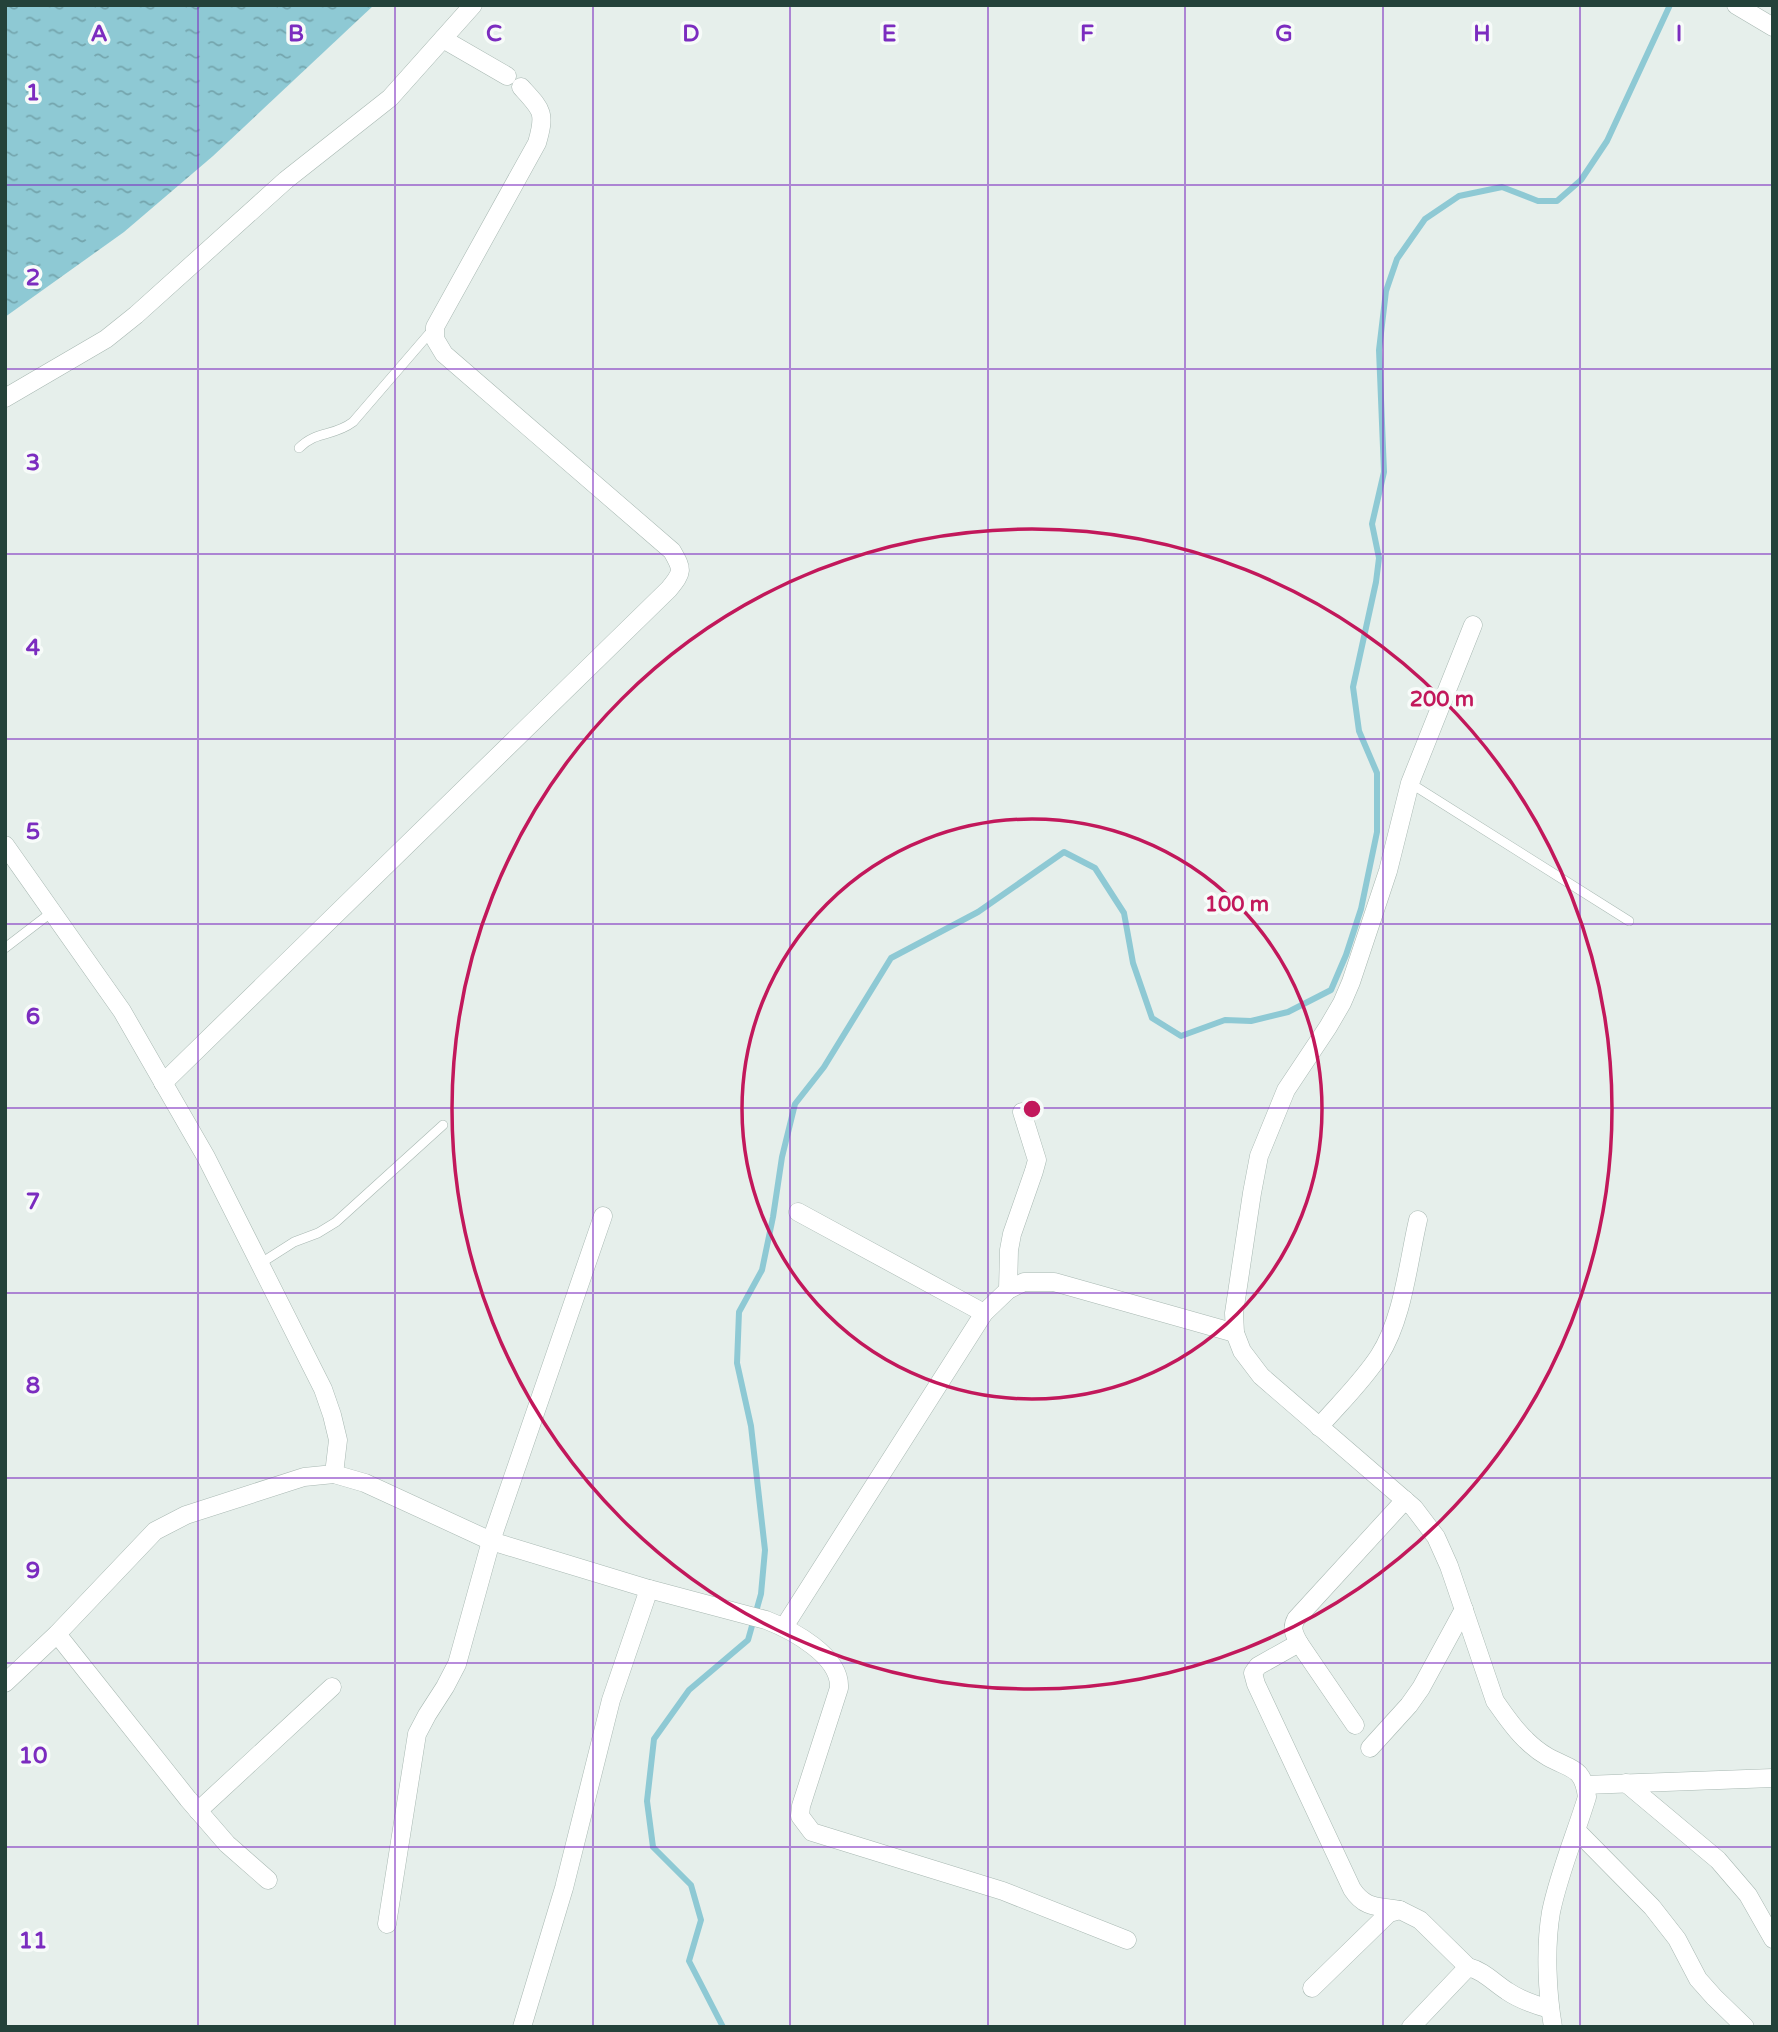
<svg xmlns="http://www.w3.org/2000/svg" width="1778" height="2032" viewBox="0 0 1778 2032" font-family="'Varela Round',sans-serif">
<defs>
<pattern id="water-ripples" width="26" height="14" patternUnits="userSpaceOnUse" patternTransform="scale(1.75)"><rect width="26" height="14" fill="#8ec9d4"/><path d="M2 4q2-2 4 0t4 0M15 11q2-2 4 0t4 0" fill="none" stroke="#74a5ad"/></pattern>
</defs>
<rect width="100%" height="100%" fill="#e6efeb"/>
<polygon fill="url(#water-ripples)" points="5,5 374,5 213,156 124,232 5,317"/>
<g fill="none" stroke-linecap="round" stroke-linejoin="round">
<polyline stroke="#8ec9d4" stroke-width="6" points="723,2027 689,1961 701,1920 691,1885 653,1847 647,1801 654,1739 689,1690 748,1640 761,1594 765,1550 751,1426 737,1363 739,1312 762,1270 773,1217 782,1157 795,1104 824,1067 891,958 978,912 1064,852 1095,868 1124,913 1133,963 1152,1018 1181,1036 1225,1020 1251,1021 1288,1012 1331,990 1346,955 1361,909 1377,832 1377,773 1359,731 1353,687 1376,582 1379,558 1372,524 1384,472 1379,350 1386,291 1397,259 1425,219 1459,196 1502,187 1538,201 1557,201 1581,180 1607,141 1670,5"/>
<defs>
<g id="lane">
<path d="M299 448C317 430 333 437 353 422L434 328"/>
<polyline points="1410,783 1629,921"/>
<polyline points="5,948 52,912"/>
<polyline points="261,1263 294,1242 318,1233 336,1222 443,1125"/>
</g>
<g id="street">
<polyline points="1736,5 1773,27"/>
<polyline points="443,39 507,76"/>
<polyline points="5,398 106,339 136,315 286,180 390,98 473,5"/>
<path d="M1473 625 1410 783 1388 871 1351 982 1342 1003 1328 1027 1286 1090 1259 1156 1252 1193 1234 1313 1235 1333 1242 1351 1261 1376 1414 1508 1436 1537 1449 1566 1495 1701C1505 1715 1514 1729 1526 1740 1532 1746 1541 1753 1548 1757 1571 1770 1583 1766 1587 1797 1575 1836 1559 1873 1551 1912 1545 1947 1547 1992 1553 2027"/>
<polyline points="5,845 122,1011 206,1157 323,1389 332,1415 338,1440 334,1474"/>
<path d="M163 1083 669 589C683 572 683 570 672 551L444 354 435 339V327L537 143C546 112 542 110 521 87"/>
<polyline points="798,1212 984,1313"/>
<polyline points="1008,1290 1009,1250 1012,1234 1034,1171 1037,1160 1022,1112"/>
<path d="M1319 1427C1339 1404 1362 1382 1379 1356 1403 1319 1408 1263 1418 1220"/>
<polyline points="784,1627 984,1313 1008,1290 1024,1282 1054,1282 1235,1333"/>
<polyline points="57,1634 188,1799 227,1844 268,1880"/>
<path d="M1299 1643 1258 1666 1253 1673 1256 1684 1352 1889C1365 1909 1378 1906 1400 1910"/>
<path d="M5 1683 57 1634 155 1531 186 1515 304 1477 334 1474 365 1483 491 1541 649 1589 766 1620C792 1630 841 1656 839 1688L801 1806 800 1816 812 1832 1003 1891 1127 1940"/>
<path d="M1355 1725 1299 1643C1294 1634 1291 1628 1296 1619L1405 1500"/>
<polyline points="1370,1748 1409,1705 1421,1688 1464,1609"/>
<polyline points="1626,1783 1718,1860 1748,1895 1773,1939"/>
<polyline points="1585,1785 1773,1778"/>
<polyline points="198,1811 332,1687"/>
<polyline points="1577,1831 1652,1907 1677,1939 1698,1979 1714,1997 1745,2027"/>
<polyline points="387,1924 417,1734 427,1715 445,1687 457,1664 491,1541 603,1216"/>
<polyline points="1312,1988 1389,1913 1400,1910 1420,1920 1468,1967"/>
<polyline points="522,2027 564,1888 611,1700 649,1589"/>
<path d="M1411 2027 1468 1967C1484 1971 1493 1982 1507 1991 1520 2000 1535 2005 1550 2009"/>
</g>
</defs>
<use href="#lane" stroke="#a8b8b2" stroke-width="10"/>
<use href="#street" stroke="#a8b8b2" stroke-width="19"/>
<use href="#lane" stroke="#fff" stroke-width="9"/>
<use href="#street" stroke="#fff" stroke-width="18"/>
</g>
<path fill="none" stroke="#7b2cbf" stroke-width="2" stroke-opacity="0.55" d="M198 5V2027M395 5V2027M593 5V2027M790 5V2027M988 5V2027M1185 5V2027M1383 5V2027M1580 5V2027M5 185H1773M5 369H1773M5 554H1773M5 739H1773M5 924H1773M5 1108H1773M5 1293H1773M5 1478H1773M5 1663H1773M5 1847H1773"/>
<g fill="none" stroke="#c2185b" stroke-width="3.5">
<circle cx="1032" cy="1109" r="290"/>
<circle cx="1032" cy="1109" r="580"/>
</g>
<g font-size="23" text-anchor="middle" font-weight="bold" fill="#7b2cbf" stroke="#f7fbf9" stroke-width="7" stroke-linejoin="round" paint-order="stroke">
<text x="99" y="41">A</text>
<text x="296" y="41">B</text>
<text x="494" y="41">C</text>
<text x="691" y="41">D</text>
<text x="889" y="41">E</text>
<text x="1087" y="41">F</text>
<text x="1284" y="41">G</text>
<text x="1482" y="41">H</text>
<text x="1679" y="41">I</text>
<text x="33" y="100">1</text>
<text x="33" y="285">2</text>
<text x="33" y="470">3</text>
<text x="33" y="655">4</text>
<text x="33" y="839">5</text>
<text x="33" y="1024">6</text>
<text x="33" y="1209">7</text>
<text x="33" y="1393">8</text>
<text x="33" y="1578">9</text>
<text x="33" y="1763">10</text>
<text x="33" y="1948">11</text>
</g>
<circle cx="1032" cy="1109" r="10" fill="#c2185b" stroke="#f7fbf9" stroke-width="3.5"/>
<g font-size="21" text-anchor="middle" font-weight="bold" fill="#c2185b" stroke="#f7fbf9" stroke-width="7" stroke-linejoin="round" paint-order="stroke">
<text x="1442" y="706">200 m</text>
<text x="1237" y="911">100 m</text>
</g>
<rect width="1778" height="2032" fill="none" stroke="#24423a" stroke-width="14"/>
</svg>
